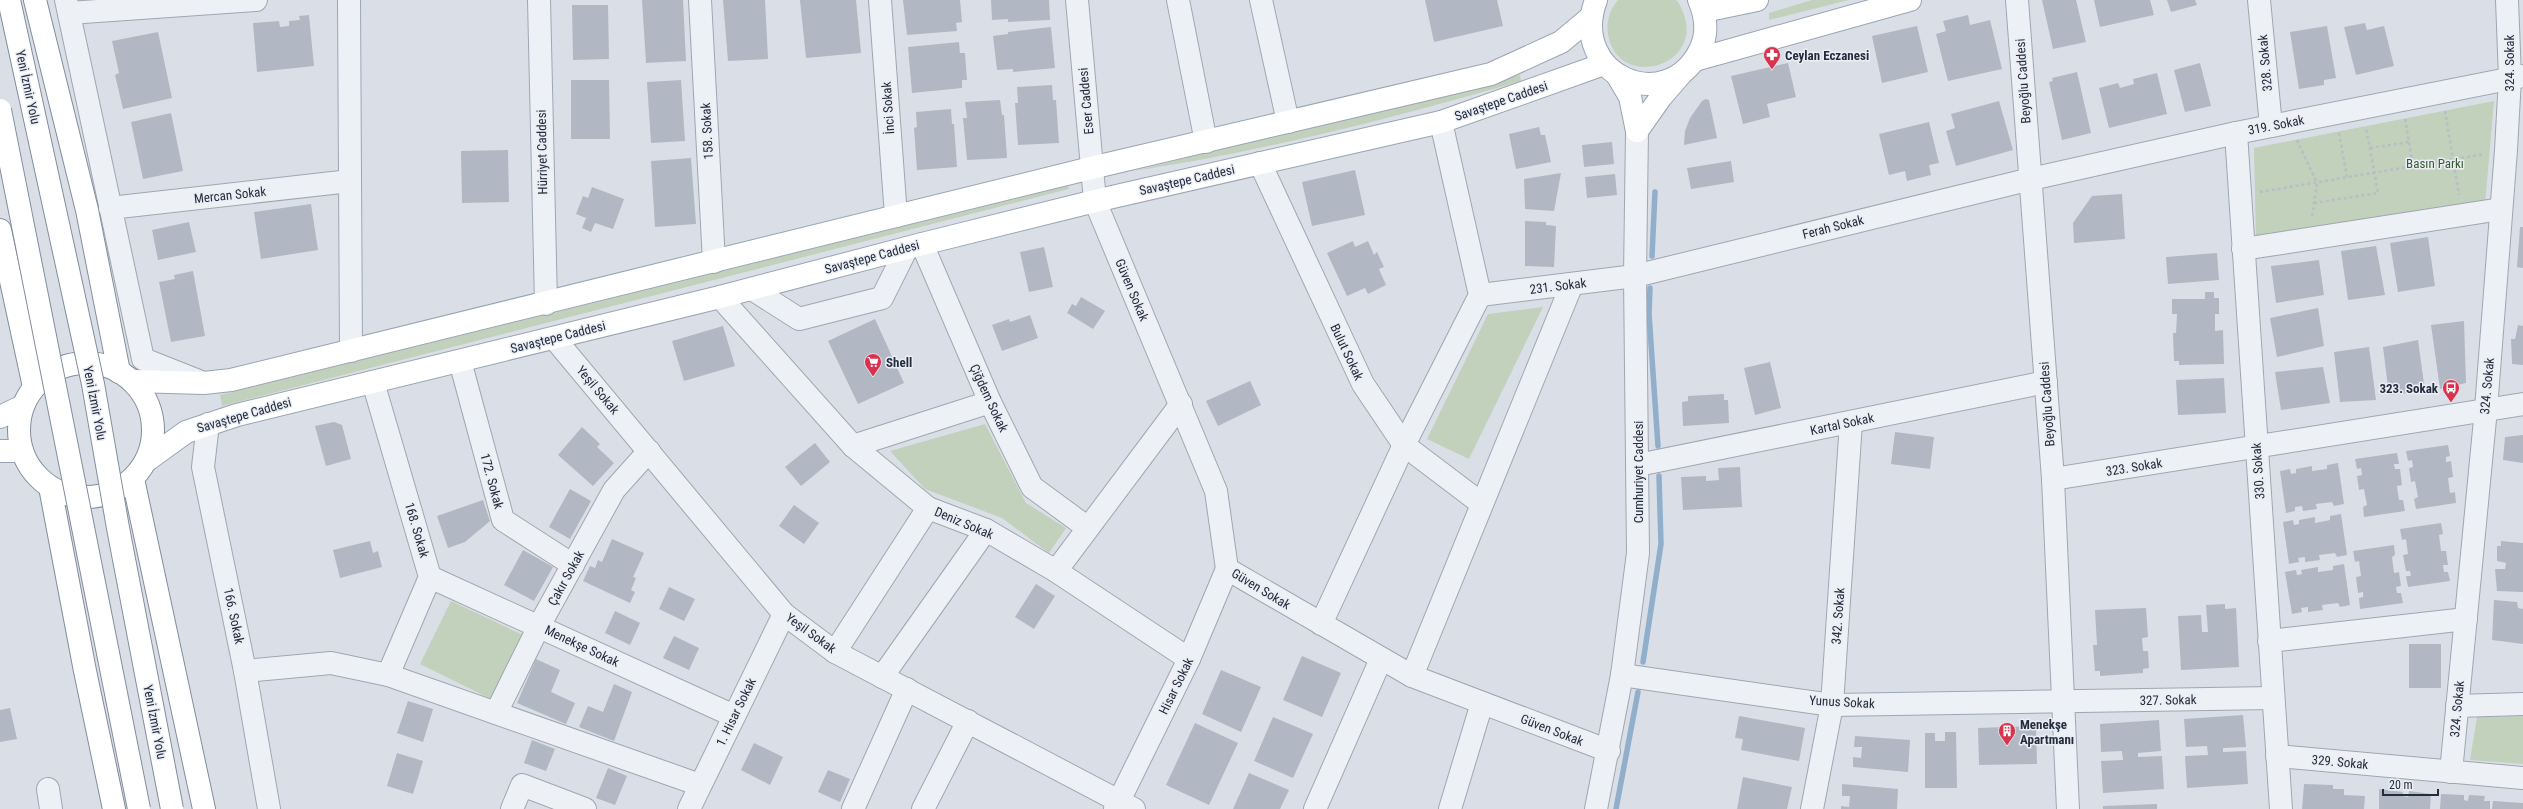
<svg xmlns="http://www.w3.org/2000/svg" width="2523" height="809" viewBox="0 0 2523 809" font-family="'Roboto Condensed',sans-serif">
<rect width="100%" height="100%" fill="#dadfe7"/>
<g fill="#c1d1bb">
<path d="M1618 0H1676L1678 2C1716 65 1617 94 1608 34 1606 21 1610 9 1618 0Z"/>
<polygon points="1812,0 1849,0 1769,20 1769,13"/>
<path d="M1520 75 1521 81C1394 118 1265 151 1134 171Z"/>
<polygon points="2494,101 2485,205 2256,242 2254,148"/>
<polygon points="1068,186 1069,189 222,406 220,395"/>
<polygon points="1543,307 1469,459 1427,439 1488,314"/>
<polygon points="985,424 1026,503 1066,528 1049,553 1002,518 925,489 890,451"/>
<polygon points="451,601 523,635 491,699 420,664"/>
<polygon points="2523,716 2523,764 2470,760 2477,717"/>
</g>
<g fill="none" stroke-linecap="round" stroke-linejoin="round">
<g stroke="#91aecb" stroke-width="5.5">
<polyline points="1652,256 1655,192"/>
<polyline points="1650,288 1649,314 1658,446"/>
<polyline points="1643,662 1661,544 1659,476"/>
<polyline points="1616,809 1638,692"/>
</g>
</g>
<g fill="#b1b8c4">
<polygon points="642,0 683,0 686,61 646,63"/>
<polygon points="723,0 765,0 768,59 728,61"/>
<polygon points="800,0 856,0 861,53 806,58"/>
<polygon points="903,0 960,0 962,22 956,23 957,31 907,35"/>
<polygon points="991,0 1049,0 1050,20 1008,22 1008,19 992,20"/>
<polygon points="1425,0 1497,0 1503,26 1434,42"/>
<polygon points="2042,0 2076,0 2086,42 2053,49"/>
<polygon points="2094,0 2150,0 2154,15 2100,27"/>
<polygon points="2167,0 2195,0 2197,5 2171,12"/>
<polygon points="572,5 608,5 609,59 573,60"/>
<polygon points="309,15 314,66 257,72 253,23 279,21 280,27 289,26 289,21 300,20 299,16"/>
<polygon points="1968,15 1970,25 1990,20 2002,69 1948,81 1936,34 1946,31 1943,21"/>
<polygon points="2365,23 2367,30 2384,26 2394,66 2356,75 2344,27"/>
<polygon points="1917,26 1928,72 1882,83 1872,36"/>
<polygon points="2327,26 2336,78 2324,80 2324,85 2299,89 2290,32"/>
<polygon points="1051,27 1055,68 1013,72 1013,69 997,70 993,36 1008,34 1008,32"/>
<polygon points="158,32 172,98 123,109 115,75 119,73 112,41"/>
<polygon points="959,42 960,53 965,53 967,80 962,80 962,88 912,93 908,47"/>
<polygon points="1788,63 1796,97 1767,104 1770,117 1743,124 1731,76"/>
<polygon points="2200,63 2211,106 2185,112 2174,70"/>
<polygon points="2077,72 2091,133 2062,140 2049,82 2053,81 2052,78"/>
<polygon points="2157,73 2167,114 2109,128 2099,88 2118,83 2120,88 2134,84 2133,79"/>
<polygon points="571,80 609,80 610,139 571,139"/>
<polygon points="681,80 685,141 651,143 647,82"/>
<polygon points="1052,85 1053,100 1056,100 1059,143 1018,145 1015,103 1018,103 1017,87"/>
<polygon points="1706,99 1709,100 1717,138 1684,145 1685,131 1690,118 1702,101"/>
<polygon points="1000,100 1002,115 1004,115 1007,158 967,160 963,118 967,118 965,102"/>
<polygon points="1999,101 2013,150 1956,166 1946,131 1955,128 1951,114"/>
<polygon points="951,109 952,124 954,124 957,167 917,170 914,128 917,127 916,112"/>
<polygon points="171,113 183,171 143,179 131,122"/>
<polygon points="1929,122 1939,163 1929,165 1931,175 1907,181 1905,171 1889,175 1879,134"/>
<polygon points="1539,127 1541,135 1545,135 1551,162 1516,169 1509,134"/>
<polygon points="1612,142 1614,164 1584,167 1582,145"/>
<polygon points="508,150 509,202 462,203 461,151"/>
<polygon points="691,158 696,224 655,227 651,161"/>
<polygon points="1731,161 1734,182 1691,189 1687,168"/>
<polygon points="1355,170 1365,215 1312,226 1302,182"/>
<polygon points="1561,173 1554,211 1525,209 1524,179"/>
<polygon points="1615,174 1617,195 1587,198 1585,177"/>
<polygon points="592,187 624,199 613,229 595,223 591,232 582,228 586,218 576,214 583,196 588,198"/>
<polygon points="2122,194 2125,239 2074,243 2073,223 2092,196"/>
<polygon points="311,204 318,250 261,259 254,212"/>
<polygon points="1525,221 1546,222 1546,225 1556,226 1554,267 1525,266"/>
<polygon points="189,222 196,252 158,260 152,230"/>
<polygon points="2520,227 2523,227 2523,268 2517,267"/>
<polygon points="2428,237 2435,286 2398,292 2390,243"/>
<polygon points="1353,241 1355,247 1368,241 1374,255 1377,252 1384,267 1379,269 1386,285 1368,294 1365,288 1347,296 1327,253"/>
<polygon points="2376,246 2385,295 2348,300 2341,251"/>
<polygon points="1044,247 1053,287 1029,292 1020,252"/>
<polygon points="2217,253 2219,280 2168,284 2166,257"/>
<polygon points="2319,260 2324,295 2276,303 2271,266"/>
<polygon points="193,271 205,336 171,342 159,282 175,279 174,275"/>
<polygon points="2205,292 2214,292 2214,298 2219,298 2219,314 2215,314 2215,331 2223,330 2224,364 2179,365 2179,361 2174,361 2173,333 2176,333 2177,314 2172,314 2172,299 2205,299"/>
<polygon points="1081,297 1105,311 1093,329 1067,313 1072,304 1076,306"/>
<polygon points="2318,308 2324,346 2277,357 2270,318"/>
<polygon points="1030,315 1038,338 1002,351 992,325 1009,319 1010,322"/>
<polygon points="875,319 904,383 858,404 828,341"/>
<polygon points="2464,321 2466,383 2440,389 2431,325"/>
<polygon points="2518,325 2523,326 2523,365 2512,364 2511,339 2515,339"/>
<polygon points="723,326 735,366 684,381 672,341"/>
<polygon points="2418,340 2425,391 2389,395 2383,347"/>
<polygon points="2369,347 2376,400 2340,402 2334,352"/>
<polygon points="1770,362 1781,408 1755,415 1744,368"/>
<polygon points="2323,367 2330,403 2281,410 2275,372"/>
<polygon points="2224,378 2226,413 2178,415 2176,380"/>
<polygon points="1250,381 1261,405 1218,426 1206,401"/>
<polygon points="1724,394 1724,400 1728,400 1729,423 1683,426 1682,402 1688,401 1688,396"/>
<polygon points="334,422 342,425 351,459 326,466 315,426"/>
<polygon points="582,427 600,444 597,447 614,463 593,486 558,455"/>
<polygon points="1895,432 1934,437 1930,469 1891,464"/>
<polygon points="2523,435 2523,463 2503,460 2505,437"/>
<polygon points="815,443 830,462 801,486 785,467"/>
<polygon points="2448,445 2450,456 2446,457 2446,462 2451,461 2453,477 2448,478 2450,493 2455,492 2456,503 2416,509 2414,499 2418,497 2415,481 2411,482 2409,468 2413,467 2412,460 2408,461 2406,451"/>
<polygon points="2397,453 2399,464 2394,464 2395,469 2400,469 2402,485 2397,486 2399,500 2403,500 2405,511 2364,517 2363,507 2367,505 2364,489 2359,490 2357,476 2362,475 2361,468 2357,469 2355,459"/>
<polygon points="2338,463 2344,504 2334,506 2332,502 2316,504 2317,509 2303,511 2302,506 2295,507 2295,511 2286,513 2280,471 2290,469 2291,474 2296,473 2296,469 2312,466 2312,471 2327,469 2327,465"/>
<polygon points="1740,467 1742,507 1683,510 1681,477 1706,476 1706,481 1719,480 1718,468"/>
<polygon points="570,489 591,501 570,539 549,527"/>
<polygon points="483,500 490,521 465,542 448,548 437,516"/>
<polygon points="794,505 819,523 804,544 779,526"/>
<polygon points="2341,514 2347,555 2337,557 2335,553 2319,555 2320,560 2305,562 2305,557 2298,558 2299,562 2289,564 2283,522 2293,520 2294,525 2299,524 2299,520 2315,517 2315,523 2330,520 2330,516"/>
<polygon points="2441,523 2443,534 2439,535 2441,551 2446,551 2448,565 2443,565 2444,572 2448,572 2450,581 2408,587 2406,576 2411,576 2410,571 2406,571 2403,555 2408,554 2406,539 2402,540 2400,529"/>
<polygon points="612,539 644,553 633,577 636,578 631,590 635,592 630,603 583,581 590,566 595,568 598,560 602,562"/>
<polygon points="370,541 373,553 378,551 382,567 340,578 333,550"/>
<polygon points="2501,541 2523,543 2523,592 2497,591 2495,569 2505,569 2506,563 2497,561 2497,546 2501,546"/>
<polygon points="2394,545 2395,555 2392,557 2394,573 2399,572 2401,586 2396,587 2397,593 2401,593 2403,603 2360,609 2359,598 2363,597 2363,592 2358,593 2356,577 2361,576 2359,561 2355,562 2353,551"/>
<polygon points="523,550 553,567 534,601 504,585"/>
<polygon points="2344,564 2350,605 2340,607 2338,603 2322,605 2323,610 2308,612 2308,607 2301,608 2302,612 2292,614 2285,572 2296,570 2297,575 2302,574 2301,570 2318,567 2318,572 2333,570 2333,566"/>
<polygon points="1036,584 1055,596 1034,629 1015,617"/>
<polygon points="669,587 695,599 684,621 659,609"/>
<polygon points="2494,600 2517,602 2518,608 2523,609 2523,644 2492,640"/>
<polygon points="2225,604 2225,609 2236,608 2239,667 2181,670 2178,616 2201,615 2202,632 2208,632 2206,605"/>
<polygon points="2146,608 2148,637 2142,638 2143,651 2148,651 2149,668 2143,669 2143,673 2100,676 2100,671 2095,671 2093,645 2097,645 2095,610"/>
<polygon points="615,611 640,623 630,645 605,633"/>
<polygon points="674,636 699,648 689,670 663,658"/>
<rect x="2409" y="644" width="32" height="44"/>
<polygon points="1302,656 1341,673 1322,717 1283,700"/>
<polygon points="536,659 560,670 551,692 575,703 566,724 517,703"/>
<polygon points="1221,670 1261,687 1241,732 1202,714"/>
<polygon points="614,684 632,692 614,741 579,727 588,706 603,712"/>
<polygon points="408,701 433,709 423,742 397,733"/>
<polygon points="10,708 17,739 0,742 0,710"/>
<polygon points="2243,715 2246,747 2223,748 2223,752 2246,751 2248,784 2187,788 2185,756 2208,755 2207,746 2186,747 2184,719"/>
<polygon points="1739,716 1805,728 1799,761 1741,750 1743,739 1735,738"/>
<polygon points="1273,717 1313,734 1293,778 1254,761"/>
<polygon points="2159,720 2161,751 2138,753 2138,757 2162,756 2164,789 2103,793 2101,761 2123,760 2122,751 2101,752 2100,724"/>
<polygon points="1195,723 1238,743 1209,805 1166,785"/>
<polygon points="2036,726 2037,764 1979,765 1978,728"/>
<polygon points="1945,732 1956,732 1957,788 1925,788 1925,733 1935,733 1935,741 1945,741"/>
<polygon points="1855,736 1910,740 1908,772 1853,767 1853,757 1861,758 1862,747 1854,747"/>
<polygon points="532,740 555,749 546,771 524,763"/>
<polygon points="754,743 783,757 770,785 741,770"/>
<polygon points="397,753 423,761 413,794 387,786"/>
<polygon points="608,768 627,776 615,805 596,798"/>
<polygon points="828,770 850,779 840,802 818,792"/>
<polygon points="1249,773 1289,790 1280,809 1233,809"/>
<polygon points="1743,777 1792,787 1787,809 1737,809"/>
<polygon points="1842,784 1898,789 1897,809 1841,809 1841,806 1849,807 1850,796 1842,796"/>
<polygon points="2304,784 2333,785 2333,789 2344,789 2344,795 2365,796 2364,809 2302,809"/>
<polygon points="2379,789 2403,792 2402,796 2408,797 2409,791 2431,794 2430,809 2379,809"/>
<polygon points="2441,794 2464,795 2464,800 2468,801 2469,795 2485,796 2484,801 2490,801 2490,809 2440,809"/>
<polygon points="2493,801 2523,803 2523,809 2492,809"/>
<polygon points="2157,804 2157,809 2103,809 2103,806"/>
</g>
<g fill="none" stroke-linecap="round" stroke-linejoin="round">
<defs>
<g id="minor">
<polyline points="66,0 143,359 201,382"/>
<polyline points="349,0 351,351"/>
<polyline points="539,0 546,304"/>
<polyline points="700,0 714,262"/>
<polyline points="880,0 896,216"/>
<polyline points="1077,0 1095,201 1216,491 1227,569 1412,676 1609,751"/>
<polyline points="1178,0 1206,142"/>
<polyline points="1261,0 1288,122"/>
<polyline points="2017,0 2053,479 2068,809"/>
<polyline points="2259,0 2271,126"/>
<polyline points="69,13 256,0"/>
<polyline points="2236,133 2281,809"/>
<polyline points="1260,163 1363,384 1404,445 1482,504"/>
<polyline points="110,208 350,181"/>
<polyline points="922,244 990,402 1032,487 1088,528"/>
<polyline points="2243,249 2501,209"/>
<polyline points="752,289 799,319 882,298 907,248"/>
<polyline points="1480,295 1635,276 2031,179 2236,133 2523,76"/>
<polyline points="720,297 853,446 928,508 986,530 1056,571 1189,659"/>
<polyline points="554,338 784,614 835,652 1134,809"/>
<polyline points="460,361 503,520 573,565"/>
<polyline points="373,382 430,577 388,675"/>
<polyline points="208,424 203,467 245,671 269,809"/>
<polyline points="853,446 990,402"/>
<polyline points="1638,465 2046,382"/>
<polyline points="2053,479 2523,404"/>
<polyline points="1056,571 1181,404"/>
<polyline points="430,577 734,716"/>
<polyline points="1321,624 1404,445 1480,295 1441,122"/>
<polyline points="2269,641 2466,619"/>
<polyline points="835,652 928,508"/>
<polyline points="245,671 331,663 388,675 700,785"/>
<polyline points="1622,675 1832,705 2273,698"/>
<polyline points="1412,676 1572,284"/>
<polyline points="882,677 986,530"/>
<polyline points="2457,706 2523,704"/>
<polyline points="496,713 539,626 614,490 649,451"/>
<polyline points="2277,756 2523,778"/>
<polyline points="2451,772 2486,409 2506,150 2510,78 2507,0"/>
<polyline points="48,789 51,809"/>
<polyline points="512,809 522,785 585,809"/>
<polyline points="689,809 784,614"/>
<polyline points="853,809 907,689"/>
<polyline points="923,809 968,721"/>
<polyline points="1115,809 1189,659 1227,569"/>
<polyline points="1315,809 1381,659"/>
<polyline points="1450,809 1482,703"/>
<polyline points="1596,809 1622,675 1638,553 1635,276 1637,131"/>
<polyline points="1812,809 1832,705 1851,422"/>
</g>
<g id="major">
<path d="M1596 0C1568 76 1667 117 1700 50 1708 34 1706 16 1699 0"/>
<polyline points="1704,11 1757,0"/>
<polyline points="1695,60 1910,0"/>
<polyline points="1617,75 1630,97 1637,131"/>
<polyline points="1637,131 1661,97 1680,75"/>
<polyline points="133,381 204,383 231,380 1091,168 1491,74 1561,42 1591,17"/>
<polyline points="0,417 23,406"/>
<polyline points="0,451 22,451"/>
<polyline points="146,461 186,432 237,415 720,297 922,244 1095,201 1441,122 1604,64"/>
</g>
<g id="highway">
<polyline points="35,0 87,210 119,372"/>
<polyline points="0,230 34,387"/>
<circle cx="86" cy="430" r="67"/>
<polyline points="133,479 204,809"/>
<polyline points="50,487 85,671 114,809"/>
</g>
</defs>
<use href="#minor" stroke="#a0a6b1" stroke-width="24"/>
<use href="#major" stroke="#99a4b3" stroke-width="24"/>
<use href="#highway" stroke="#818d9e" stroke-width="24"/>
<g stroke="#b9bdc5" stroke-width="2.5" stroke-dasharray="3 3" stroke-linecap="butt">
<polyline points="2445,111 2459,195"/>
<polyline points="2405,119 2413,166"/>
<polyline points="2339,133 2347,177"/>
<polyline points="2297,140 2317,183 2312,218"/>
<polyline points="2370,148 2409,142"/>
<polyline points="2260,192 2485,154"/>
<polyline points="2314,203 2378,193 2366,127"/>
</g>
<use href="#minor" stroke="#edf0f5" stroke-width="22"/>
<use href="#major" stroke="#fff" stroke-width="22"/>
<use href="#highway" stroke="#fff" stroke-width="22"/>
<defs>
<g id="highway-bridge">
<polyline points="9,0 93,384 118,528 172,809"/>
<polyline points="0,110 139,809"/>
</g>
</defs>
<use href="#highway-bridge" stroke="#818d9e" stroke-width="24" stroke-linecap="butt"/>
<use href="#highway-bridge" stroke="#fff" stroke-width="22"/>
</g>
<defs>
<symbol id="pharmacy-pin" viewBox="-11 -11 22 30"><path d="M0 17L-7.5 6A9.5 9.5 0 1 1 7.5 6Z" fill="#d9324d" stroke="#eaeef4"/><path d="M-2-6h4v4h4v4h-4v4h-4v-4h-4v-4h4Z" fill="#fff"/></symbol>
<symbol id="supermarket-pin" viewBox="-11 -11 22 30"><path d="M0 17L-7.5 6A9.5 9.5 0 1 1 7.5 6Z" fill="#d9324d" stroke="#eaeef4"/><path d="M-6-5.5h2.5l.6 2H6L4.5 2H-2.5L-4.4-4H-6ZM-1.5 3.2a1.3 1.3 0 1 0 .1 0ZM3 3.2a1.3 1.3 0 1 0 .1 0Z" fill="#fff"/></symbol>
<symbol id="bus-pin" viewBox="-11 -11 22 30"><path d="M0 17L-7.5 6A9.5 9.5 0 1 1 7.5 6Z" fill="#d9324d" stroke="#eaeef4"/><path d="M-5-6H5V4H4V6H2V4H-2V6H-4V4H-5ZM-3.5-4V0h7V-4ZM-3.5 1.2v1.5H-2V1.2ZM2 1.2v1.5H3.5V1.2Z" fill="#fff"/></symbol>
<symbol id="building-pin" viewBox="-11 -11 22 30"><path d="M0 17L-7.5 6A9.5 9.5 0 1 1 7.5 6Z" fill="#d9324d" stroke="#eaeef4"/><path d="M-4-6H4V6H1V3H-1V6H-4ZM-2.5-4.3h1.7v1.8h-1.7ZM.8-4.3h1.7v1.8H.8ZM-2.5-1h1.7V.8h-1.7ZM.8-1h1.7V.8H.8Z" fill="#fff"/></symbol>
</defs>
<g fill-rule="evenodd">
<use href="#pharmacy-pin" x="1762" y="45" width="20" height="27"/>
<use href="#supermarket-pin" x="863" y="352" width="20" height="27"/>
<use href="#bus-pin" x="2441" y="378" width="20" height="27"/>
<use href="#building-pin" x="1997" y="721" width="20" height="27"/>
</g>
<g text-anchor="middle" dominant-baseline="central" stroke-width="3" stroke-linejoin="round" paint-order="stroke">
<g font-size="13" font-weight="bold" fill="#242d3e" stroke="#eaeef4" text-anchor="start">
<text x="1785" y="55">Ceylan Eczanesi</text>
<text x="886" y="362">Shell</text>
<text x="2438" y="388" text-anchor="end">323. Sokak</text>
<text x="2020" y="724">Menekşe<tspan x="2020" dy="15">Apartmanı</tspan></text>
</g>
<g font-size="13" fill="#242d3e" stroke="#eaeef4">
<text transform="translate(2265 63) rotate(-95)">328. Sokak</text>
<text transform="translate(2509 63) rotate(-90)">324. Sokak</text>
<text transform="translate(2023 81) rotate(-94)">Beyoğlu Caddesi</text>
<text transform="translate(28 87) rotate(78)">Yeni İzmir Yolu</text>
<text transform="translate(1086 101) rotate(-95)">Eser Caddesi</text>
<text transform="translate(1501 101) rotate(-19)">Savaştepe Caddesi</text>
<text transform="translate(888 108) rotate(-94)">İnci Sokak</text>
<text transform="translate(2276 125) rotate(-11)">319. Sokak</text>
<text transform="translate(707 131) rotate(-93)">158. Sokak</text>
<text transform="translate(542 152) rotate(-91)">Hürriyet Caddesi</text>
<text transform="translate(1187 180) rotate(-13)">Savaştepe Caddesi</text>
<text transform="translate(230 195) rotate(-6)">Mercan Sokak</text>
<text transform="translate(1833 227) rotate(-14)">Ferah Sokak</text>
<text transform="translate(872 257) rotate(-15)">Savaştepe Caddesi</text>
<text transform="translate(1558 286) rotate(-7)">231. Sokak</text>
<text transform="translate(1132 290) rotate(67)">Güven Sokak</text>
<text transform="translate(558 337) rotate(-14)">Savaştepe Caddesi</text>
<text transform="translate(1347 352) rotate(65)">Bulut Sokak</text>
<text transform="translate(2487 386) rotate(-85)">324. Sokak</text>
<text transform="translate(598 390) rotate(50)">Yeşil Sokak</text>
<text transform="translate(989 398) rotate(65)">Çiğdem Sokak</text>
<text transform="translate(95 403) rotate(79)">Yeni İzmir Yolu</text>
<text transform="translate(2047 404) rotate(-94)">Beyoğlu Caddesi</text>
<text transform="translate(244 415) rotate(-16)">Savaştepe Caddesi</text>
<text transform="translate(1842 424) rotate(-12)">Kartal Sokak</text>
<text transform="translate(2134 467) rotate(-9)">323. Sokak</text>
<text transform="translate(2258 471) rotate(-94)">330. Sokak</text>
<text transform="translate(1638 472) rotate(-90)">Cumhuriyet Caddesi</text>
<text transform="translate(492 481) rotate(75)">172. Sokak</text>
<text transform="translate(964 523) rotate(23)">Deniz Sokak</text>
<text transform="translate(417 530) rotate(74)">168. Sokak</text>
<text transform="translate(566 578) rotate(-61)">Çakır Sokak</text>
<text transform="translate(1261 589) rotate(31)">Güven Sokak</text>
<text transform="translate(234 616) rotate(78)">166. Sokak</text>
<text transform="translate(1838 616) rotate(-86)">342. Sokak</text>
<text transform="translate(811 633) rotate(36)">Yeşil Sokak</text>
<text transform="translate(582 646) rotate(25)">Menekşe Sokak</text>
<text transform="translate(1176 686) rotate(-64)">Hisar Sokak</text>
<text transform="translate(2168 700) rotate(-1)">327. Sokak</text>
<text transform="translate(1842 702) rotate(3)">Yunus Sokak</text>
<text transform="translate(2457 709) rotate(-85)">324. Sokak</text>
<text transform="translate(736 712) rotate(-64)">1. Hisar Sokak</text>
<text transform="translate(155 722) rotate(79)">Yeni İzmir Yolu</text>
<text transform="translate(1552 730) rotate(21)">Güven Sokak</text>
<text transform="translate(2340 762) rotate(5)">329. Sokak</text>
</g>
<g font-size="13" fill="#385a30" stroke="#eaeef4">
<text x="2435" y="163">Basın Parkı</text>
</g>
</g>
<path d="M2383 789v6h55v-6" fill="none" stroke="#242d3e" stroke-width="2"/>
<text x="2389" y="789" font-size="12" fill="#242d3e" stroke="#eaeef4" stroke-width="3" paint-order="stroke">20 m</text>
</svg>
